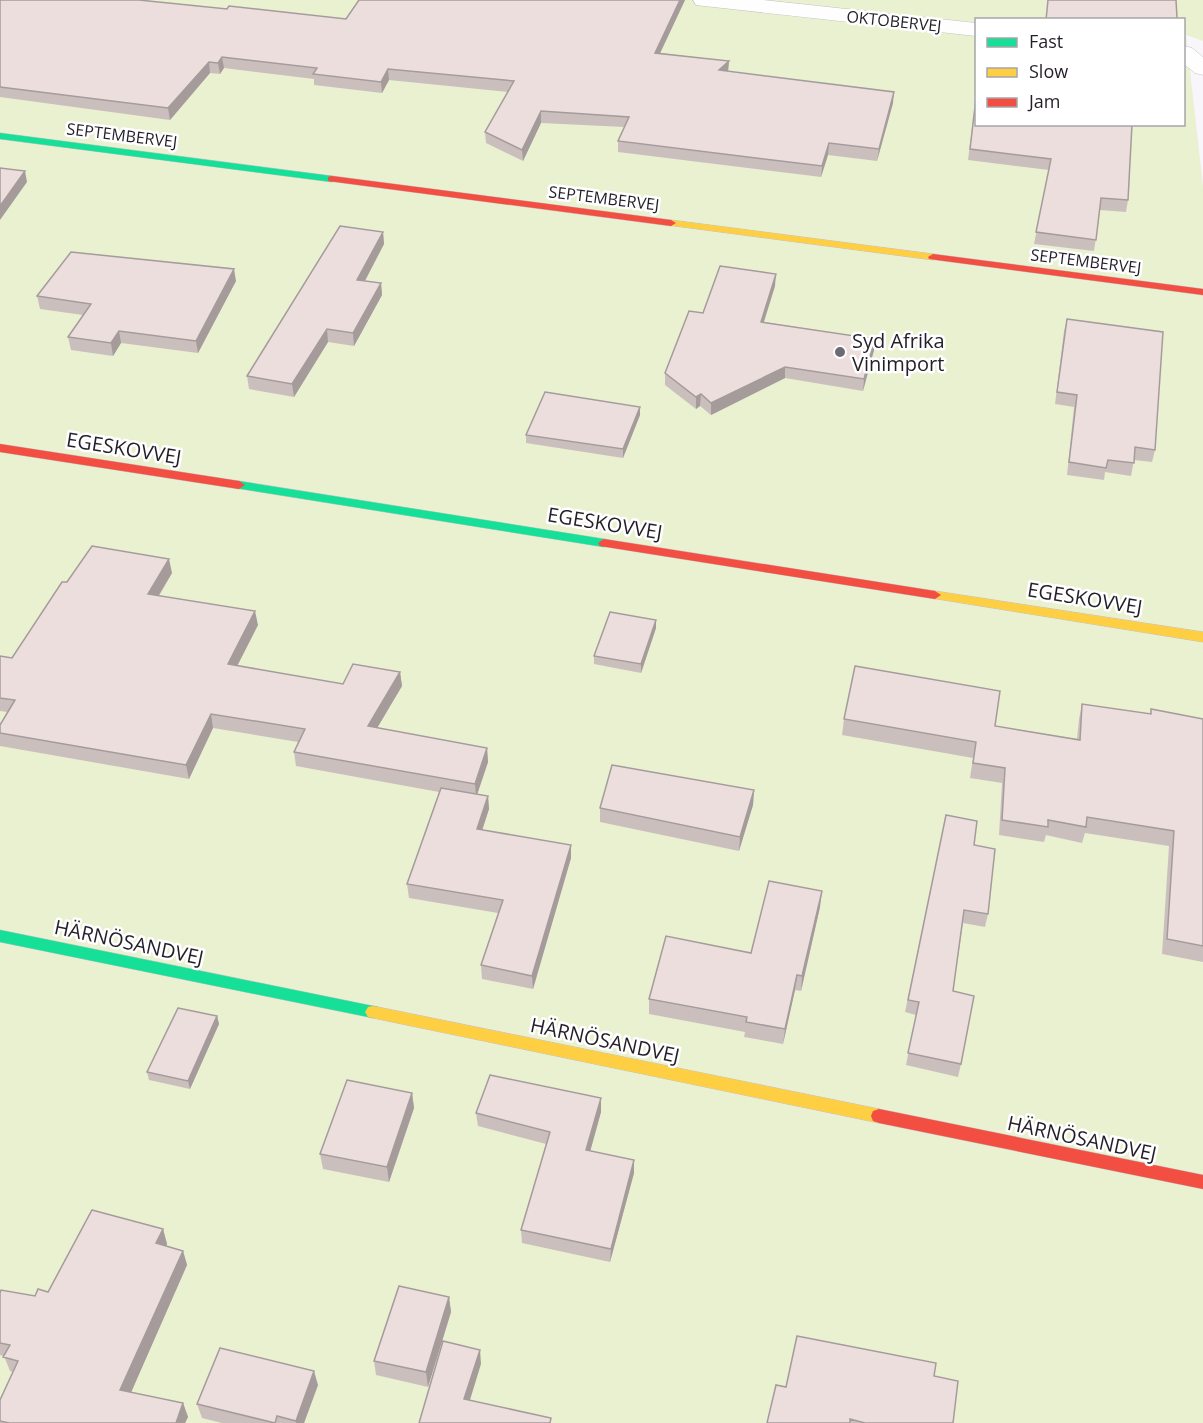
<svg xmlns="http://www.w3.org/2000/svg" width="1203" height="1423" font-family="'Open Sans',sans-serif">
	<rect width="100%" height="100%" fill="#f8f6fa"/>
	<path fill="#e9f1d1" fill-rule="evenodd" d="M0 0H1203V41L1186 35 1203 186V1423H0ZM976 20H1184V124H976Z"/>
	<g fill="none" stroke-linecap="round" stroke-linejoin="round">
		<defs>
			<path id="street" d="M693 0H763L976 23V36L704 6 696 5Z
				M1184 46 1192 48 1203 57V75L1195 73 1184 64Z"/>
			<path id="fast" d="M0 133 332 176 337 179 332 182 0 139Z
				M239 481 604 539 610 543 604 547 235 488 233 485 235 482Z
				M0 930 373 1006 378 1007 381 1012 378 1017 373 1018 0 942Z"/>
			<path id="slow" d="M671 220 933 254 938 257 933 260 667 225 666 223Z
				M935 591 1203 632V642L931 598 929 595 931 592Z
				M373 1006 879 1109 885 1111 887 1116 885 1121 879 1123 373 1018 368 1017 365 1012 368 1007Z"/>
			<path id="jam" d="M332 176 671 220 676 223 671 226 328 181V177Z
				M933 254 1203 289V295L929 259 928 257Z
				M0 444 239 481 245 485 239 489 0 452Z
				M604 539 935 591 941 595 935 599 600 546 598 543Z
				M879 1109 1203 1175V1189L879 1123 873 1121 871 1116 873 1111Z"/>
		</defs>
		<use href="#street" stroke="#c4c0c7" stroke-width="1"/>
		<use href="#fast" stroke="#c4c0c7" stroke-width="1"/>
		<use href="#slow" stroke="#c4c0c7" stroke-width="1"/>
		<use href="#jam" stroke="#c4c0c7" stroke-width="1"/>
		<use href="#street" fill="#fefefe" fill-rule="evenodd"/>
		<use href="#fast" fill="#16e098" fill-rule="evenodd"/>
		<use href="#slow" fill="#ffcf43" fill-rule="evenodd"/>
		<use href="#jam" fill="#f24e42" fill-rule="evenodd"/>
	</g>
	<path fill="#cbbfbe" d="M0 0 227 9 346 19 359 0H685L660 53 729 61 728 71 893 103 877 161 828 155 821 177 618 152V141L624 127 541 123 523 161 486 143 485 132 508 92 389 80 382 93 314 85V79L224 68 220 74 210 73 170 120 0 97Z
		M976 97 1132 124 1128 200 1126 212 1100 210 1094 251 1034 244 1049 170 968 160Z
		M383 232 384 244 365 281 381 283 382 295 354 346 328 342 294 397 249 389 247 376Z
		M236 281 198 353 121 343 113 356 71 350 68 337 83 315 40 309 37 296Z
		M775 286 764 322 875 339 874 350 863 391 785 378 711 415 700 406 696 409 665 385V373L703 313Z
		M1067 319 1155 450 1152 462 1134 460 1131 476 1105 472 1104 480 1067 475 1074 407 1055 404 1064 331Z
		M640 407V415L623 458 526 443V435Z
		M172 573 159 596 258 625 237 666 343 684 400 672 402 686 377 728 487 748 488 762 477 794 488 796 489 809 482 830 571 845V858L533 989 482 979 481 965 498 913 409 898 407 884 439 792 296 766 294 752 298 742 213 728 189 779 0 746V725L7 712 0 711V656L12 658 67 582Z
		M656 628 641 673 594 664V656Z
		M1082 704 1150 714 1151 709 1203 719V962L1162 954 1169 846 1085 833 1082 843 1046 835 1044 842 999 835 1002 783 970 778 973 758 842 735 844 719 995 726 1077 739 1079 719Z
		M754 790 753 805 739 851 600 822V808Z
		M946 815 974 845 988 914 985 927 963 923 953 991 961 1064 958 1077 906 1065 916 1015 905 1012Z
		M820 907 801 991 795 990 783 1044 744 1037 745 1032 649 1014V999L751 953Z
		M217 1016 219 1024 190 1089 149 1080 147 1072Z
		M412 1093 414 1108 389 1182 323 1169 320 1154Z
		M601 1112 590 1151 634 1160V1173L610 1262 522 1243 521 1230 546 1144 478 1126 476 1113Z
		M163 1229 167 1244 166 1246 183 1251 187 1265 131 1392 183 1403 188 1417 185 1423H0V1400L13 1372 10 1371 4 1356 0 1355V1293L35 1296 48 1292Z
		M449 1297 451 1312 428 1387 376 1375 374 1361Z
		M934 1376 953 1423H767L786 1387Z
		M318 1385 304 1423H222L202 1418 197 1404Z"/>
	<path fill="#a59b9b" d="M680 0H685L655 64V53Z
		M222 57 224 68 220 74 218 63Z
		M729 61 728 72 719 70Z
		M209 62 210 73 170 120 168 108Z
		M388 69 389 80 382 93 381 82Z
		M894 92 893 103 877 161 879 149Z
		M541 111V123L523 161 522 150Z
		M829 143 828 155 821 177 822 166Z
		M25 171 27 182 0 220V206Z
		M383 232 384 244 359 292 357 280Z
		M234 269 236 281 198 353 196 341Z
		M776 274 775 286 760 334 761 322Z
		M381 283 382 295 354 346 353 333Z
		M327 329 328 342 294 397 292 384Z
		M119 331 121 343 113 356 111 343Z
		M875 339 874 350 863 391 864 379Z
		M785 367V378L711 415V403Z
		M701 394 700 406 696 409V397Z
		M640 407V415L623 458V449Z
		M169 559 172 573 151 608 148 594Z
		M255 611 258 625 231 678 228 664Z
		M656 620V628L641 673V664Z
		M400 672 402 686 370 740 368 726Z
		M211 714 213 728 189 779 186 765Z
		M487 748 488 762 476 798 475 784Z
		M754 790 753 805 739 851 740 837Z
		M488 796 489 809 478 843 477 829Z
		M571 845V858L533 989 532 976Z
		M822 891 820 907 801 991 802 976Z
		M797 975 795 990 783 1044 785 1029Z
		M217 1016 219 1024 190 1089 188 1081Z
		M412 1093 414 1108 389 1182 387 1167Z
		M601 1098V1112L587 1163 586 1150Z
		M634 1160V1173L610 1262 611 1249Z
		M163 1229 167 1244 161 1258 156 1243Z
		M183 1251 187 1265 126 1404 120 1390Z
		M449 1297 451 1312 428 1387 426 1372Z
		M480 1350 481 1364 466 1413 464 1399Z
		M314 1371 318 1385 304 1423H296V1421Z
		M183 1403 188 1417 185 1423H176Z"/>
	<path fill="#ecdedd" stroke="#a59b9b" stroke-width="1.5" d="M0 0H139L227 9 229 6 346 19 359 0H680L655 53 729 61 719 70 894 92 879 149 829 143 822 166 618 141 629 117 541 111 522 150 485 132 514 81 388 69 381 82 313 74 317 68 222 57 218 63 209 62 168 108 0 87Z
		M1048 0H1176L1177 18 1170 20H1046Z
		M976 98V124H1132L1128 200 1101 198 1096 240 1036 232 1051 159 970 149Z
		M0 168 25 171 0 206Z
		M340 226 383 232 357 280 381 283 353 333 327 329 292 384 247 376Z
		M71 252 234 269 196 341 119 331 111 343 68 337 91 304 37 296Z
		M720 266 776 274 761 322 875 339 864 379 785 367 711 403 701 394 696 397 665 373 689 311 703 313Z
		M1067 319 1163 332 1155 450 1135 447 1134 463 1108 460 1106 468 1069 462 1077 395 1057 392Z
		M545 392 640 407 623 449 526 435Z
		M92 546 169 559 148 594 255 611 228 664 343 684 353 664 400 672 368 726 487 748 475 784 294 752 305 729 211 714 186 765 0 733V725L15 700 0 698V656L12 658 62 582H67Z
		M610 612 656 620 641 664 594 656Z
		M855 666 1000 691 995 726 1080 740 1082 704 1151 714V709L1203 719V946L1167 939 1174 831 1087 817 1086 827 1048 820V827L1002 820 1005 768 973 763 976 742 844 719Z
		M612 765 754 790 740 837 600 808Z
		M441 788 488 796 477 829 571 845 532 976 481 965 503 900 407 884Z
		M946 815 977 821 974 845 995 849 988 914 964 910 953 991 974 996 961 1064 908 1053 919 1002 908 1000Z
		M769 881 822 891 802 976 797 975 785 1029 746 1022 747 1017 649 999 666 936 751 953Z
		M178 1008 217 1016 188 1081 147 1072Z
		M490 1075 601 1098 586 1150 634 1160 611 1249 521 1230 550 1132 476 1113Z
		M347 1080 412 1093 387 1167 320 1154Z
		M92 1210 163 1229 156 1243 183 1251 120 1390 183 1403 176 1423H9L0 1421V1400L18 1361 3 1357 10 1345 0 1343V1293L1 1290 35 1296 38 1289 48 1292Z
		M399 1286 449 1297 426 1372 374 1361Z
		M797 1336 936 1363 934 1376 958 1381 953 1423H865L850 1419V1423H767L776 1385 786 1387Z
		M443 1341 480 1350 464 1399 551 1418 550 1423H419Z
		M220 1348 314 1371 296 1421 277 1416 275 1423 197 1404Z"/>
	<circle fill="#6e6a72" stroke="#fff" stroke-width="2" cx="840" cy="352" r="6"/>
	<g text-anchor="middle" dominant-baseline="central" stroke-width="5" stroke-linejoin="round" paint-order="stroke">
		<g font-size="16" fill="#241e29" stroke="#fff">
			<text transform="translate(894 21) rotate(6)">OKTOBERVEJ</text>
			<text transform="translate(122 135) rotate(7)">SEPTEMBERVEJ</text>
			<text transform="translate(604 198) rotate(7)">SEPTEMBERVEJ</text>
			<text transform="translate(1086 261) rotate(7)">SEPTEMBERVEJ</text>
		</g>
		<g font-size="20" fill="#241e29" stroke="#fff" text-anchor="start">
			<text x="852" y="340">Syd Afrika<tspan x="852" dy="23">Vinimport</tspan></text>
		</g>
		<g font-size="20" fill="#241e29" stroke="#fff">
			<text transform="translate(124 448) rotate(9)">EGESKOVVEJ</text>
			<text transform="translate(605 523) rotate(9)">EGESKOVVEJ</text>
			<text transform="translate(1085 598) rotate(9)">EGESKOVVEJ</text>
			<text transform="translate(129 942) rotate(12)">HÄRNÖSANDVEJ</text>
			<text transform="translate(605 1040) rotate(12)">HÄRNÖSANDVEJ</text>
			<text transform="translate(1082 1138) rotate(12)">HÄRNÖSANDVEJ</text>
		</g>
	</g>
	<rect x="975" y="18" width="210" height="108" fill="#ffffff" stroke="#a7a5a9" stroke-width="1.5"/>
	<rect x="987" y="38" width="30" height="9" fill="#16e098" stroke="#a7a5a9" stroke-width="1.5"/>
	<text x="1029" y="48" font-size="18" fill="#241e29">Fast</text>
	<rect x="987" y="68" width="30" height="9" fill="#ffcf43" stroke="#a7a5a9" stroke-width="1.5"/>
	<text x="1029" y="78" font-size="18" fill="#241e29">Slow</text>
	<rect x="987" y="98" width="30" height="9" fill="#f24e42" stroke="#a7a5a9" stroke-width="1.5"/>
	<text x="1029" y="108" font-size="18" fill="#241e29">Jam</text>
</svg>
